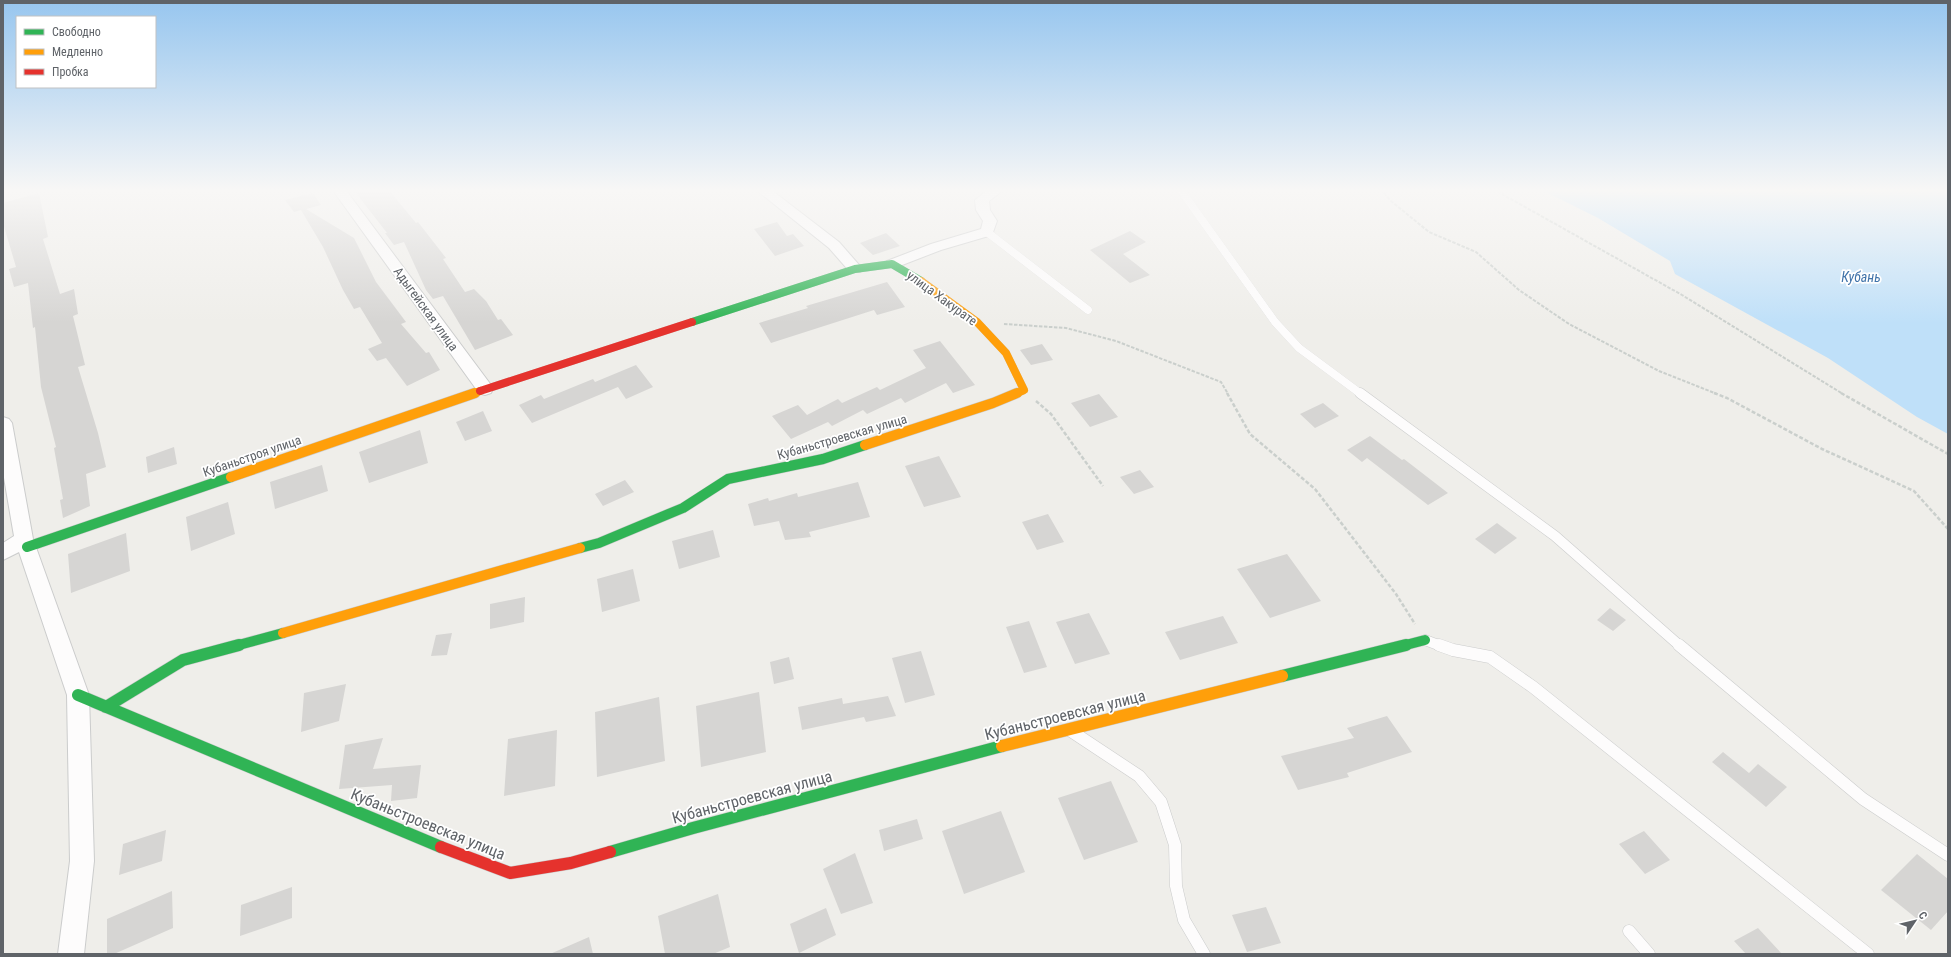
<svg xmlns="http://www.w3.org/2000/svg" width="1951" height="957" font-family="'Roboto Condensed',sans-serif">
	<rect width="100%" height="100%" fill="#efeeea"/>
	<path fill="#bfe0f9" d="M1540 189H1948V434L1917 417 1828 358 1675 274 1670 261 1598 218Z"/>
	<path fill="#d6d5d3" d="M353 189H388L416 223 418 222 446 258 443 259 465 292 474 289 486 301 498 320 501 319 513 335 475 350 443 296 433 299 426 290 404 242 394 245 385 233H387Z
		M39 193 48 237 43 239 60 294 74 289 78 314 73 316 85 365 78 367 98 433 106 467 86 474 90 506 63 518 60 500 63 499 54 448 56 447 41 387 35 327 33 328 28 283 14 287 9 269 16 267 3 223V203Z
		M313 193 321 205 306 209 354 238 376 282 406 322 401 324 426 353 429 352 440 370 407 386 386 358 377 361 368 349 382 343 360 307 354 309 343 290 323 247 301 210 294 212 285 200Z
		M777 222 787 236 793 234 804 246 775 256 754 229Z
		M1130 231 1146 242 1123 254 1150 275 1130 283 1090 250Z
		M886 233 900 246 873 255 860 243Z
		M887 282 905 307 877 315 874 310 771 343 759 323 808 308 806 306Z
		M940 341 975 385 953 393 946 383 905 403 901 398 867 414 863 410 832 426 828 422 791 439 772 416 798 405 807 415 838 399 842 403 877 387 880 390 926 368 913 350Z
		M1042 344 1053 360 1031 365 1020 350Z
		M636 365 653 387 626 399 618 387 532 423 519 405 541 395 544 399 593 379 595 382Z
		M1099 394 1118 417 1090 427 1071 403Z
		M1323 403 1339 416 1315 428 1300 414Z
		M483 411 492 431 465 441 456 422Z
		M420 430 428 463 369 483 359 452Z
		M1370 436 1402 460 1404 459 1448 493 1428 505 1367 458 1362 462 1347 450Z
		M174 447 177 464 148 473 146 457Z
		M939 456 961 497 924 507 905 466Z
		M322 465 328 491 275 509 270 482Z
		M1140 470 1154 487 1134 494 1120 477Z
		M625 480 634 492 603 506 595 494Z
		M858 482 870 517 809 532 811 537 785 540 779 521 754 526 748 504 768 498 769 501 797 493 798 497Z
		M228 502 235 534 191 551 186 517Z
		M1048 514 1064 542 1037 550 1022 522Z
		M1497 523 1517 538 1495 554 1475 539Z
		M713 530 720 557 679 569 672 541Z
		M126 533 130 571 71 593 68 554Z
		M1287 554 1321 601 1270 618 1237 569Z
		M633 569 640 601 602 612 597 579Z
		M525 597 524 622 490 629V604Z
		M1610 608 1626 620 1613 631 1597 620Z
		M1089 613 1110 654 1075 664 1056 622Z
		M1223 616 1238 643 1180 660 1165 632Z
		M1029 621 1047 667 1024 673 1006 627Z
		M452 633 447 655 431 656 436 635Z
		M921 651 935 695 905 703 892 658Z
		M789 657 794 679 774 684 770 662Z
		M346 684 339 721 301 732 304 693Z
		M759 692 766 752 701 767 696 706Z
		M888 696 896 716 866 722 864 717 802 730 798 707 842 698 843 704Z
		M659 697 665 761 597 777 595 712Z
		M1387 716 1412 752 1347 773 1349 777 1298 790 1281 756 1354 738 1347 728Z
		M557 730 555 786 504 796 508 739Z
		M383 738 373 769 421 765 417 798 391 801 392 785 339 789 345 745Z
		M1723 752 1749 773 1758 764 1787 787 1766 807 1712 762Z
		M1111 781 1138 842 1084 860 1058 798Z
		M1001 811 1025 872 964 894 942 831Z
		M917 819 923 839 884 851 879 830Z
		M166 830 162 861 119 875 123 844Z
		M1644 831 1670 860 1645 874 1619 844Z
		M855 853 873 903 841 914 823 869Z
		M1917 854 1948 879V911L1931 930 1881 890Z
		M292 887V918L240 936 241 905Z
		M172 891 173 928 114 954H107V919Z
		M718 894 730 947 713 954H665L658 916Z
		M1266 907 1281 943 1247 952 1232 915Z
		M826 908 836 935 799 953 790 924Z
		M1758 928 1782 954H1746L1734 941Z
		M589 937 593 954H550Z"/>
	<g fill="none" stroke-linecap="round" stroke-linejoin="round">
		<defs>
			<path id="lane-far2" d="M1180 189 1275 322 1299 348 1361 394
				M987 232 1088 310"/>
			<path id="lane-far1" d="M1360 393 1555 536 1680 646
				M1425 640 1441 646"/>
			<path id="lane" d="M1439 645 1453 650 1490 657 1533 687 1868 954
				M1679 645 1863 799 1948 855
				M1071 731 1139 776 1161 802 1175 845 1176 886 1184 920 1204 954
				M1629 931 1649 954"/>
			<path id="street" d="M332 189H345L491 385 493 389 491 393 485 395 479 393Z
				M755 189H770L839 242 860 266 862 269 860 272H850L829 248Z
				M989 189H1005L989 201 990 210 997 221 992 235 941 250 897 267H887L885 264 887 261 931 244 981 229 983 221 976 210 975 200Z
				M3 417 9 419 12 423 33 539 89 695 94 861 84 954H58L70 861 67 695 19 552 3 560V543L14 536 3 472Z"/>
			<path id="fast-far2" d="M692 322 855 269 892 264 921 281"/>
			<path id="fast-far1" d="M27 547 231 477
				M580 548 599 543 683 508 728 479 823 459 865 445
				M235 646 283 633
				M1402 646 1425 640"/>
			<path id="fast" d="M1282 676 1406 645
				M78 695 441 847
				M106 707 183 660 239 645
				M610 852 693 828 1002 746"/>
			<path id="slow-far2" d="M921 281 977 322 1006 353 1024 390 1015 394
				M472 394 480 391"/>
			<path id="slow-far1" d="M865 445 993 403 1017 393
				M231 477 475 393
				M283 633 580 548"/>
			<path id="slow" d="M1002 746 1282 676"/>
			<path id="jam-far1" d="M480 391 692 322"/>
			<path id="jam" d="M441 847 510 873 571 863 610 852"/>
		</defs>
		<use href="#lane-far2" stroke="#cbcccc" stroke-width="8"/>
		<use href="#lane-far1" stroke="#cbcccc" stroke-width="11"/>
		<use href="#lane" stroke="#cbcccc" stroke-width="13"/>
		<use href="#street" stroke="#cbcccc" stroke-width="2"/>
		<use href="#fast-far2" stroke="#cacacb" stroke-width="8"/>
		<use href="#fast-far1" stroke="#cacacb" stroke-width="11"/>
		<use href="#fast" stroke="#cacacb" stroke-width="13"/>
		<use href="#slow-far2" stroke="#cacacb" stroke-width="8"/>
		<use href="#slow-far1" stroke="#cacacb" stroke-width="11"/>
		<use href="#slow" stroke="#cacacb" stroke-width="13"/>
		<use href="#jam-far1" stroke="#cacacb" stroke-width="8"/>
		<use href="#jam" stroke="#cacacb" stroke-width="13"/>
		<path stroke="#cacfcc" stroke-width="2" stroke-dasharray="3.5 1.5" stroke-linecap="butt" d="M1381 189 1391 201 1429 232 1476 252 1519 290 1569 324 1659 371 1717 394
			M1493 189 1682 295 1843 394
			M1004 324 1066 328 1116 341 1221 382 1228 394"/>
		<path stroke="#cacfcc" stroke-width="2.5" stroke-dasharray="4 2" stroke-linecap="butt" d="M1227 393 1250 434 1315 489 1396 594 1415 624
			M1714 393 1727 398 1822 449 1914 491 1948 529
			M1841 393 1948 454
			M1036 401 1051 414 1103 486"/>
		<use href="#lane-far2" stroke="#fdfcfc" stroke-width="8"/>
		<use href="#lane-far1" stroke="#fdfcfc" stroke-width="10"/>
		<use href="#lane" stroke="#fdfcfc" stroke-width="12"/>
		<use href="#street" fill="#fdfcfc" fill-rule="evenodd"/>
		<use href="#fast-far2" stroke="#30b455" stroke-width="8"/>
		<use href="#fast-far1" stroke="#30b455" stroke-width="10"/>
		<use href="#fast" stroke="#30b455" stroke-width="12"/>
		<use href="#slow-far2" stroke="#ff9f0a" stroke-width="8"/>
		<use href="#slow-far1" stroke="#ff9f0a" stroke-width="10"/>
		<use href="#slow" stroke="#ff9f0a" stroke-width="12"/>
		<use href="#jam-far1" stroke="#e5322d" stroke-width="8"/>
		<use href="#jam" stroke="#e5322d" stroke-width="12"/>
	</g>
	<linearGradient id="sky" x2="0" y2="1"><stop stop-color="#97c6ef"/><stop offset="0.59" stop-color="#f8f7f6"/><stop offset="1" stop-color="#f8f7f6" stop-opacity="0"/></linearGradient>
	<rect width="1951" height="323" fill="url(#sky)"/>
	<g text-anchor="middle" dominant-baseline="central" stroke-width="3.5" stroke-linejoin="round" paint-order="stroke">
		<g font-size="13" fill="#5f6368" stroke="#fff">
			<text transform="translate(942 298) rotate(36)">улица Хакурате</text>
			<text transform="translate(426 309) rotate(54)">Адыгейская улица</text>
			<text transform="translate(842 437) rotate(-16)">Кубаньстроевская улица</text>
			<text transform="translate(252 456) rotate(-19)">Кубаньстроя улица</text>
		</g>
		<g font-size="14" font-style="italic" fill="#4174aa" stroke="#fff">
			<text x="1861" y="277">Кубань</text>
		</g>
		<g font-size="16" fill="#5f6368" stroke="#fff">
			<text transform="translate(1065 715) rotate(-14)">Кубаньстроевская улица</text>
			<text transform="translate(752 797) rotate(-15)">Кубаньстроевская улица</text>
			<text transform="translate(428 824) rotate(22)">Кубаньстроевская улица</text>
		</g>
	</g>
	<rect width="1951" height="957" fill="none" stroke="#5f6368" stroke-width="8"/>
	<rect x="16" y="16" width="140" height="72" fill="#ffffff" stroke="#bfc1c3"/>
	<rect x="24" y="29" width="20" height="6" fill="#30b455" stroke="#bfc1c3"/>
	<text x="52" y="36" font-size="12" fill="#5f6368">Свободно</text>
	<rect x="24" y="49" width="20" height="6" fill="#ff9f0a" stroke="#bfc1c3"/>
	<text x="52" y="56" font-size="12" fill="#5f6368">Медленно</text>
	<rect x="24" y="69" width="20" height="6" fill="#e5322d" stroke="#bfc1c3"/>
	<text x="52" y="76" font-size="12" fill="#5f6368">Пробка</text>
	<g transform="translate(1915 921) rotate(55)" stroke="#ffffff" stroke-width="3" paint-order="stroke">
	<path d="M0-3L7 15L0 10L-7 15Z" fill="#5f6368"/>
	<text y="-6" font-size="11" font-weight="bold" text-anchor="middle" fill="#5f6368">С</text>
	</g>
</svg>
